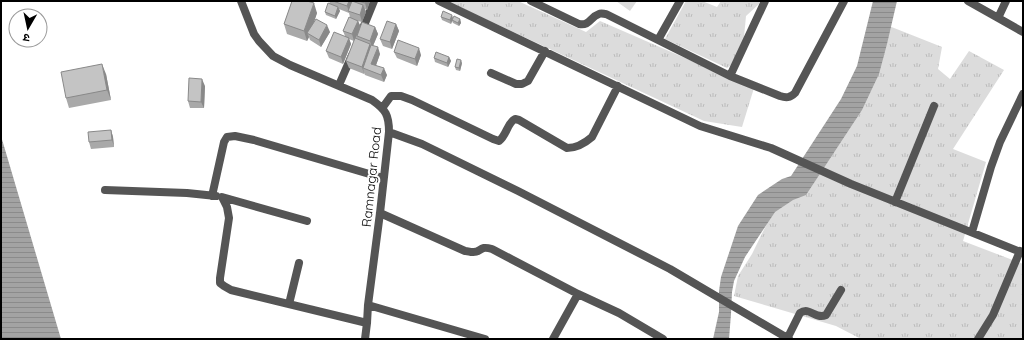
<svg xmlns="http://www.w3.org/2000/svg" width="1024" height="340" font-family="Quicksand,'Noto Sans Devanagari',sans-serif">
	<defs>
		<pattern id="grass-tufts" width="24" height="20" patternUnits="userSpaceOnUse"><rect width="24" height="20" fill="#dcdcdc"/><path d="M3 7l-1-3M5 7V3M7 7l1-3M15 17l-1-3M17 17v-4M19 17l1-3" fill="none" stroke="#bbb"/></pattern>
		<pattern id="water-rules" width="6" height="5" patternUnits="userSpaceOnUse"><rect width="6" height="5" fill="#a3a3a3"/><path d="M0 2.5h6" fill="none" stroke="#8b8b8b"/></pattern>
	</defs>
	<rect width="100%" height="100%" fill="#fff"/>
	<path fill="url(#grass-tufts)" d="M447 1H518L586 32 600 21 754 88 742 127 704 121Z
		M686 1H702L717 7 721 1H760L759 4 746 16 742 58 727 68 665 39Z
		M884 24 942 47 938 69 950 79 969 51 1004 70 953 149 986 162 963 241 1023 264V339H861L836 326 734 296 738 276 752 254 780 197 804 182Z"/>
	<path fill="#dcdcdc" d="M616 1H637L630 11Z"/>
	<path fill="url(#water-rules)" d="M873 1H897L887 44 879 74 862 110 806 195 793 200 775 212 745 257 734 281 732 292 731 314 729 339H713L719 312V291L721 277 738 226 758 195 782 179 791 176 841 99 857 66Z
		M1 136 61 339H1Z"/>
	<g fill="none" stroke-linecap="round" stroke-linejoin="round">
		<path stroke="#555" stroke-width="8" d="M241 1 254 34 259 41 273 56 290 65 372 100C386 110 389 115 389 132L380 213 368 305 367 323 365 339
			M439 1 700 126 771 148 851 184 1023 253
			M531 1 579 24C590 26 590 17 599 14 601 13 604 14 606 14L658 40 680 1
			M968 1 1023 32
			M998 18 1006 1
			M361 33 374 1
			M658 40 730 76 765 1
			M491 73 516 84H522L528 81 545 51
			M730 76 780 96C786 98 790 98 795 93L844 1
			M339 85 352 55
			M383 107 391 96H401L412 100 493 139 499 141C507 135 507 123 515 119L519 120 567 148C577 148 584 144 592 137L618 86
			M389 132 422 144 518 191 670 269 789 339
			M105 190 187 193 216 196
			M212 196 224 142 227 137 235 136 254 140 383 178
			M895 202 934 106
			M380 213 465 251C468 251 470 252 472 252 482 253 478 245 492 249L578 294 619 313 663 339
			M307 221 222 197 227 207 229 218 220 278V283L224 286 231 290 367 323
			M972 232 991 167 1000 142 1023 94
			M289 304 299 263
			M368 305 485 339
			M553 339 578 294
			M787 339 800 313C810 306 815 320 826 315L841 290
			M978 339 993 315 1020 251"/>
	</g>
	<path fill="#a9a9a9" d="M292 1H310L309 2 317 13 314 21 330 32 321 47 310 40 309 37 307 41 287 34 284 24Z
		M329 1H353L354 2 353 1H370L367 10 365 9 366 12 362 22 358 21 360 27H375L378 34 373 46 380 54 376 65 387 75 384 82 365 75 364 73V74L349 68 346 61 354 41 349 39 351 44 343 64 329 58 326 51 345 36 343 31 350 17 349 13 339 9 340 11 336 19 326 15 325 12 330 4Z
		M441 17 453 18 460 19 461 23 459 26 453 23 452 21 451 24 442 20Z
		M396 24 399 31 392 49 383 46 380 39Z
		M394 52 421 55 417 66 397 58Z
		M449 57 451 61 448 67 435 62 434 58Z
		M462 63 460 71 456 70 455 67Z
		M106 74 111 100 69 108 66 98Z
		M205 86 204 108H190L188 101Z
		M111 130 113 137 114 147 91 149 89 142Z"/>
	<path fill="#898989" d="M349 1H353V2L349 12 347 6Z
		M365 1H370L367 10 365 3Z
		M314 3 317 13 310 35 307 33 309 37 307 41 304 31Z
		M363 5 366 12 362 22 360 15Z
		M338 7 340 11 336 19 335 16Z
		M452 15 453 18 451 24 450 20Z
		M460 19 461 23 459 26 458 23Z
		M358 21 361 27 354 41 352 34Z
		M396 24 399 31 392 49 390 42Z
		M327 25 330 32 321 47 319 40Z
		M375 27 378 34 372 48 370 41Z
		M349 38 351 44 343 64 341 57Z
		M370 44 373 50 363 68 364 74 362 67Z
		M378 47 380 54 374 71 371 64Z
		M419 48 421 55 417 66 415 59Z
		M449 57 451 61 448 67 447 63Z
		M461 60 462 63 460 71 459 68Z
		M102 64 106 74 111 100 107 90Z
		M384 68 387 75 384 82 381 75Z
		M202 79 205 86 204 108 201 102Z
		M111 130 113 137 114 147 112 140Z"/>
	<path fill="#c4c4c4" stroke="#898989" d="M292 1H307L314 3 304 31 284 24Z
		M333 1H349L347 6Z
		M352 1 363 5 360 15 348 11Z
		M358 1H365V3Z
		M328 3 338 7 335 16 325 12Z
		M443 11 452 15 450 20 441 17Z
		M454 16 460 19 458 23 452 20Z
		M349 17 358 21 352 34 343 31Z
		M316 19 327 25 319 40 307 33Z
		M387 21 396 24 390 42 380 39Z
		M362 22 375 27 370 41 357 36Z
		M334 32 349 38 341 57 326 51Z
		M355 38 370 44 362 67 346 61Z
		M398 40 419 48 415 59 394 52Z
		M371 45 378 47 371 64 384 68 381 75 363 68Z
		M436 52 449 57 447 63 434 58Z
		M457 59 461 60 459 68 455 67Z
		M102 64 107 90 66 98 61 72Z
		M189 78 202 79 201 102 188 101Z
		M111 130 112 140 89 142 88 132Z"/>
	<g text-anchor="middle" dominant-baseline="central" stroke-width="4" stroke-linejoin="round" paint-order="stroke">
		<g font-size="13" fill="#000" stroke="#fff">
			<text transform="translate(371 177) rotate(-84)">Ramnagar Road</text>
		</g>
	</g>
	<rect width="1024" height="340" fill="none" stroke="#000000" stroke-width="4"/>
	<g transform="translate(28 28) rotate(189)"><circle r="19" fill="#ffffff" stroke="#999999"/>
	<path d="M0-3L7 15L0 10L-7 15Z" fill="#000000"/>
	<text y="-6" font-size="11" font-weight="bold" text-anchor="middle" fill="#000000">उ</text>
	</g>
</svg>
